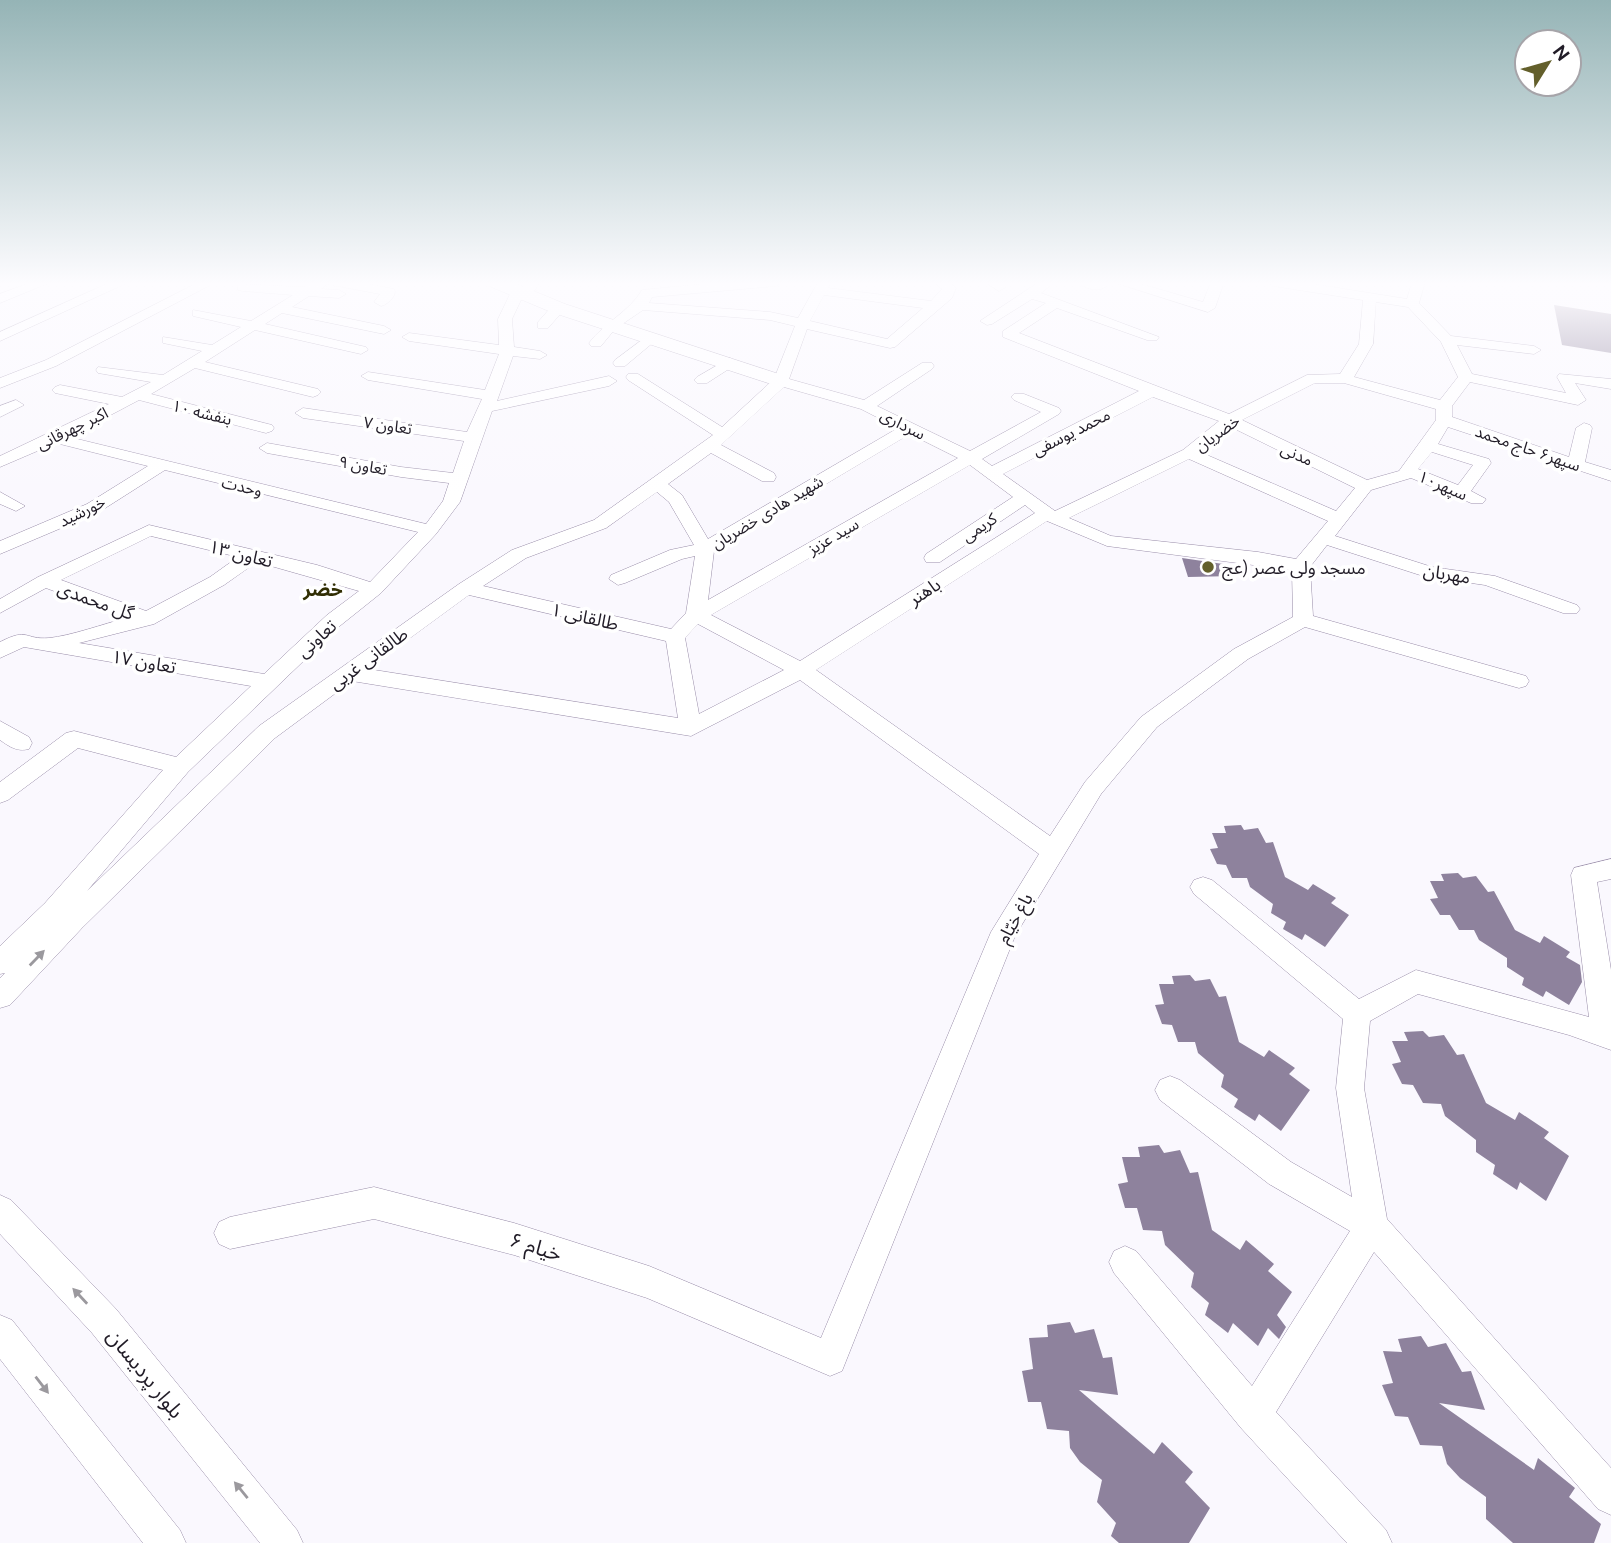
<svg xmlns="http://www.w3.org/2000/svg" width="1611" height="1543" font-family="Ubuntu,'Noto Sans Arabic',sans-serif">
	<rect width="100%" height="100%" fill="#faf8fe"/>
	<path fill="#8e829d" d="M1554 305 1611 314V353L1562 345Z
		M1182 558 1230 565 1235 576 1188 577Z
		M1241 825 1244 830 1258 828 1266 843 1273 842 1285 877 1308 890 1313 884 1336 898 1331 903 1349 915 1325 947 1305 934 1302 940 1283 929 1286 922 1271 913 1273 904 1250 887 1247 878H1232L1226 865 1217 864 1210 849 1218 848 1212 833H1226L1224 826Z
		M1458 873 1463 878 1476 876 1488 892 1494 891 1515 930 1540 943 1544 936 1570 952 1566 957 1580 965 1582 982 1569 1005 1546 991 1543 997 1522 985 1524 978 1507 967V958L1479 940 1474 930H1459L1450 915H1440L1430 899 1438 898 1430 881H1444L1441 874Z
		M1190 975 1195 981 1210 979 1219 997 1226 996 1239 1042 1264 1057 1269 1050 1295 1068 1289 1074 1310 1090 1281 1131 1259 1114 1255 1121 1234 1107 1238 1099 1221 1087 1224 1075 1198 1053 1195 1042H1178L1172 1025 1162 1024 1155 1005 1164 1004 1159 984H1174L1172 976Z
		M1423 1031 1429 1037 1444 1035 1457 1055 1464 1054 1486 1103 1515 1120 1519 1112 1549 1132 1544 1138 1569 1156 1546 1201 1520 1182 1517 1190 1493 1174 1495 1165 1476 1152V1140L1445 1116 1441 1104 1423 1103 1413 1085 1402 1084 1392 1064 1401 1062 1392 1041H1408L1404 1032Z
		M1159 1145 1164 1153 1180 1150 1190 1173 1198 1172 1212 1230 1240 1250 1246 1240 1274 1264 1268 1271 1292 1292 1277 1315 1286 1327 1279 1339 1268 1328 1258 1346 1233 1323 1228 1333 1205 1315 1209 1303 1191 1287 1194 1273 1165 1245 1162 1231 1143 1230 1137 1208H1125L1118 1184 1128 1182 1122 1157H1140L1138 1147Z
		M1070 1322 1075 1333 1094 1329 1103 1358 1112 1357 1118 1395 1079 1390 1154 1454 1162 1442 1193 1472 1185 1482 1210 1508 1189 1543H1119L1111 1536 1116 1523 1097 1502 1102 1480 1080 1462 1070 1448 1069 1431 1047 1429 1041 1402H1028L1022 1371 1033 1369 1029 1338 1048 1337 1047 1325Z
		M1421 1336 1428 1347 1446 1343 1462 1372 1471 1371 1485 1410 1439 1403 1534 1470 1538 1458 1575 1488 1569 1497 1601 1524 1594 1543H1513L1486 1519V1497L1460 1478 1447 1464 1442 1446 1420 1445 1408 1417 1395 1416 1382 1385 1393 1383 1383 1351 1402 1352 1398 1339Z"/>
	<g fill="none" stroke-linecap="round" stroke-linejoin="round">
		<defs>
			<path id="minor" d="M32 282H51L0 303V294Z
				M111 282H129L0 341V332Z
				M199 282H216L56 366 0 388V378L46 360Z
				M312 282H357L394 289C398 295 387 305 381 306L374 302 380 294 327 284 321 289 339 290 346 294 339 298 309 296 292 307 384 326 391 330 384 334 282 313 265 324 366 347 368 350 361 354 255 330 205 362 318 389 321 392 318 395 313 397 195 368 151 394 272 425 274 428 272 431 266 433 139 400 69 437 426 524 443 501 449 483 401 477 267 453 259 448 267 443 401 467 453 473 464 441 303 418 295 413 303 408 467 432 482 399 368 380 361 376 368 372 485 390 499 354 409 341 402 337 409 333 499 345 498 319 510 294 520 291 527 282H540L530 297 521 300 512 319 514 347 540 351 547 355 540 359 513 356 497 401 609 376 617 381 609 386 492 411 460 502 436 534 381 593 341 625 188 772 87 891 259 726 459 584 512 550 594 520 713 435 628 380 626 377 628 374H638L722 427 774 379 795 326 770 320 643 310 615 329 601 346H591L589 343C605 322 629 312 642 290L725 282H782L776 286 652 297 649 303 770 312 798 318 818 282H831L828 288 931 301 942 289 934 282H949L956 288 952 298 895 347 890 348 807 329 789 379 864 400 922 363H932L934 366 932 369 877 406 970 451 1041 412 1014 400 1011 397 1014 394H1024L1059 408 1061 411 1059 414 982 459 992 466 1139 391 1003 337V331L1046 303 1032 299 992 324 987 325 980 321 1039 282H1055L1041 293 1159 337 1157 340H1147L1057 308 1019 333 1229 414 1307 375 1340 374 1359 344 1363 300 1273 286 1267 282H1300L1407 299 1412 282H1425L1419 303 1451 336 1534 346 1541 350 1534 354 1457 345 1472 374 1566 393 1557 377 1559 374 1611 379V389L1575 383 1586 400 1578 405 1470 382 1452 406V417L1569 457 1576 428 1584 423 1590 425 1592 428 1585 462 1611 470V481L1448 427 1438 444 1489 459 1491 463 1471 491 1486 499 1483 503H1471L1411 478 1371 490 1335 536 1432 567 1495 576 1577 605 1580 609 1577 613H1563L1485 585 1423 576 1327 545 1310 567 1313 616 1526 676 1529 681 1526 686 1519 688 1305 627 1248 659 1157 727 1101 794 1015 936 842 1371 830 1376 647 1298 514 1255 374 1219 230 1249 219 1244 214 1233 219 1222 230 1217 374 1187 514 1223 649 1266 821 1338 991 932 1039 854 800 680 691 736 352 681 275 738 82 928 10 1005 0 1008V978L5 973 0 974V946L45 903 163 770 78 748 8 800 0 803V782L66 733 74 731 176 757 251 686 24 647 0 658V642C29 627 24 640 49 638 70 636 104 624 126 618L46 588 0 613V599L38 577 149 525 317 565 370 582 418 532 165 470 99 512 0 554V541L87 504 148 466 56 443 0 467V456L109 404 55 393 52 390 55 387 60 385 122 397 151 382 98 373 96 370 98 367 163 375 202 351 163 343V337L212 345 241 327 193 316V310L251 321 293 295 243 291 238 290V284L304 287ZM824 295 923 308 887 339 810 321ZM1376 302 1408 307 1441 342 1458 377 1440 400 1354 377 1373 344ZM1315 383H1344L1436 409V420L1399 471 1367 480 1242 420ZM784 387 861 409 898 428 708 539 682 495 668 484 711 453 762 481H774L776 477 774 473 721 445ZM1153 397 1219 421 1183 450 1055 511 1003 474ZM1231 427 1355 488 1336 511 1200 452ZM910 434 958 458 708 600 714 551ZM1432 452 1473 465 1458 485 1418 469ZM1189 459 1328 521 1296 559 1258 552 1111 536 1069 518ZM970 465 1013 497 926 554 924 558 926 562H940L1025 505 1035 513 800 661 711 615ZM657 492 669 502 694 545 670 550 611 575 609 579 618 585 625 583 682 559 695 556 686 613 671 629 483 586 526 558 606 528ZM1047 521 1107 546 1292 570 1293 617 1234 649 1141 717 1085 782 1050 836 816 670ZM151 536 238 557 210 577 146 611 61 580ZM257 562 359 591 327 615 264 674 79 643 154 624 224 585ZM469 595 666 641 678 718 368 669ZM698 624 784 670 699 714 685 638Z
				M985 282H1001L1006 287 999 291Z
				M1077 282H1110C1102 294 1087 290 1077 282Z
				M1113 282H1134L1203 302 1211 282H1224L1215 308 1208 312Z
				M558 304 563 305V311L548 328H538V322L553 305Z
				M650 334 657 338 655 341 625 366H615L613 363 615 360Z
				M730 358 737 362 735 365 707 383H697L694 380 697 377Z
				M16 400 24 405 0 417V406Z
				M0 492 25 506 16 511 0 504Z
				M0 721 29 737 32 743 29 749C17 752 10 747 0 740Z
				M1611 859V879L1597 882 1611 970V1050L1569 1035 1418 994 1370 1021 1364 1088 1387 1219 1611 1468V1515L1598 1509 1374 1252 1276 1412 1386 1530 1392 1543H1347L1241 1428 1114 1273 1109 1262 1114 1251 1125 1246 1136 1251 1252 1386 1350 1231 1269 1184 1160 1100 1155 1090 1160 1080 1170 1076 1180 1080 1291 1162 1352 1197 1336 1088 1343 1019 1194 894 1190 887 1194 880 1203 877 1212 880 1359 999 1416 970 1589 1017 1571 875 1574 868Z
				M0 1195 11 1200 116 1309 297 1530 303 1543H260L92 1333 0 1234Z
				M0 1315 12 1320 180 1530 186 1543H143L0 1359Z"/>
			<path id="secondary" d="M486 282H512L565 304 788 377 791 381 788 385H774L551 312 489 286Z"/>
		</defs>
		<use href="#minor" stroke="#998da9" stroke-width="1"/>
		<use href="#secondary" stroke="#998da9" stroke-width="1"/>
		<use href="#minor" fill="#fff" fill-rule="evenodd"/>
		<use href="#secondary" fill="#fff" fill-rule="evenodd"/>
	</g>
	<defs><path id="oneway-solid" d="M-6-.8H1V-3.2L6.5 0L1 3.2V.8H-6Z" transform="scale(1.75)"/></defs>
	<g fill="#9b999e">
		<use href="#oneway-solid" transform="translate(37 958) rotate(-46)"/>
		<use href="#oneway-solid" transform="translate(80 1296) rotate(-133)"/>
		<use href="#oneway-solid" transform="translate(42 1385) rotate(52)"/>
		<use href="#oneway-solid" transform="translate(241 1490) rotate(-129)"/>
	</g>
	<linearGradient id="sky" x2="0" y2="1"><stop stop-color="#95b4b6"/><stop offset="0.57" stop-color="#fdfcff"/><stop offset="1" stop-color="#fdfcff" stop-opacity="0"/></linearGradient>
	<rect width="1611" height="498" fill="url(#sky)"/>
	<circle fill="#635f2b" stroke="#fff" stroke-width="2.5" cx="1208" cy="567" r="7"/>
	<g text-anchor="middle" dominant-baseline="central" stroke-width="7" stroke-linejoin="round" paint-order="stroke">
		<g font-size="16" fill="#211c27" stroke="#fff">
			<text transform="translate(202 412) rotate(14)">بنفشه ۱۰</text>
			<text transform="translate(903 424) rotate(27)">سرداری</text>
			<text transform="translate(388 425) rotate(8)">تعاون ۷</text>
			<text transform="translate(72 428) rotate(-26)">اکبر چهرقانی</text>
			<text transform="translate(1071 432) rotate(-27)">محمد یوسفی</text>
			<text transform="translate(1217 433) rotate(-36)">خضریان</text>
			<text transform="translate(1528 448) rotate(19)">سپهر۶ حاج محمد</text>
			<text transform="translate(1297 454) rotate(24)">مدنی</text>
			<text transform="translate(363 465) rotate(10)">تعاون ۹</text>
			<text transform="translate(1443 485) rotate(23)">سپهر۱۰</text>
			<text transform="translate(242 486) rotate(13)">وحدت</text>
			<text transform="translate(82 511) rotate(-26)">خورشید</text>
			<text transform="translate(767 512) rotate(-31)">شهید هادی خضریان</text>
			<text transform="translate(979 527) rotate(-34)">کریمی</text>
			<text transform="translate(833 536) rotate(-30)">سید عزیز</text>
		</g>
		<g font-size="18" fill="#211c27" stroke="#fff">
			<text transform="translate(241 553) rotate(14)">تعاون ۱۳</text>
			<text transform="translate(1447 573) rotate(9)">مهربان</text>
			<text transform="translate(924 591) rotate(-33)">باهنر</text>
			<text transform="translate(96 600) rotate(20)">گل محمدی</text>
			<text transform="translate(585 616) rotate(13)">طالقانی ۱</text>
			<text transform="translate(316 638) rotate(-42)">تعاونی</text>
			<text transform="translate(368 658) rotate(-36)">طالقانی غربی</text>
			<text transform="translate(144 661) rotate(10)">تعاون ۱۷</text>
			<text transform="translate(1014 918) rotate(-61)">باغ خیّام</text>
		</g>
		<g font-size="18" fill="#211c27" stroke="#fff" text-anchor="start">
			<text x="1222" y="567">مسجد ولی عصر (عج</text>
		</g>
		<g font-size="19" font-weight="bold" fill="#312e03" stroke="#fff">
			<text x="323" y="589">خضر</text>
		</g>
		<g font-size="21" fill="#211c27" stroke="#fff">
			<text transform="translate(536 1246) rotate(17)">خیام ۶</text>
			<text transform="translate(146 1373) rotate(51)">بلوار پردیسان</text>
		</g>
	</g>
	<g transform="translate(1548 63) rotate(53)"><circle r="33" fill="#ffffff" stroke="#a6a4a9" stroke-width="2"/>
	<path d="M0-5L12 26L0 18L-12 26Z" fill="#635f2b"/>
	<text y="-10" font-size="19" font-weight="bold" text-anchor="middle" fill="#211c27">N</text>
	</g>
</svg>
